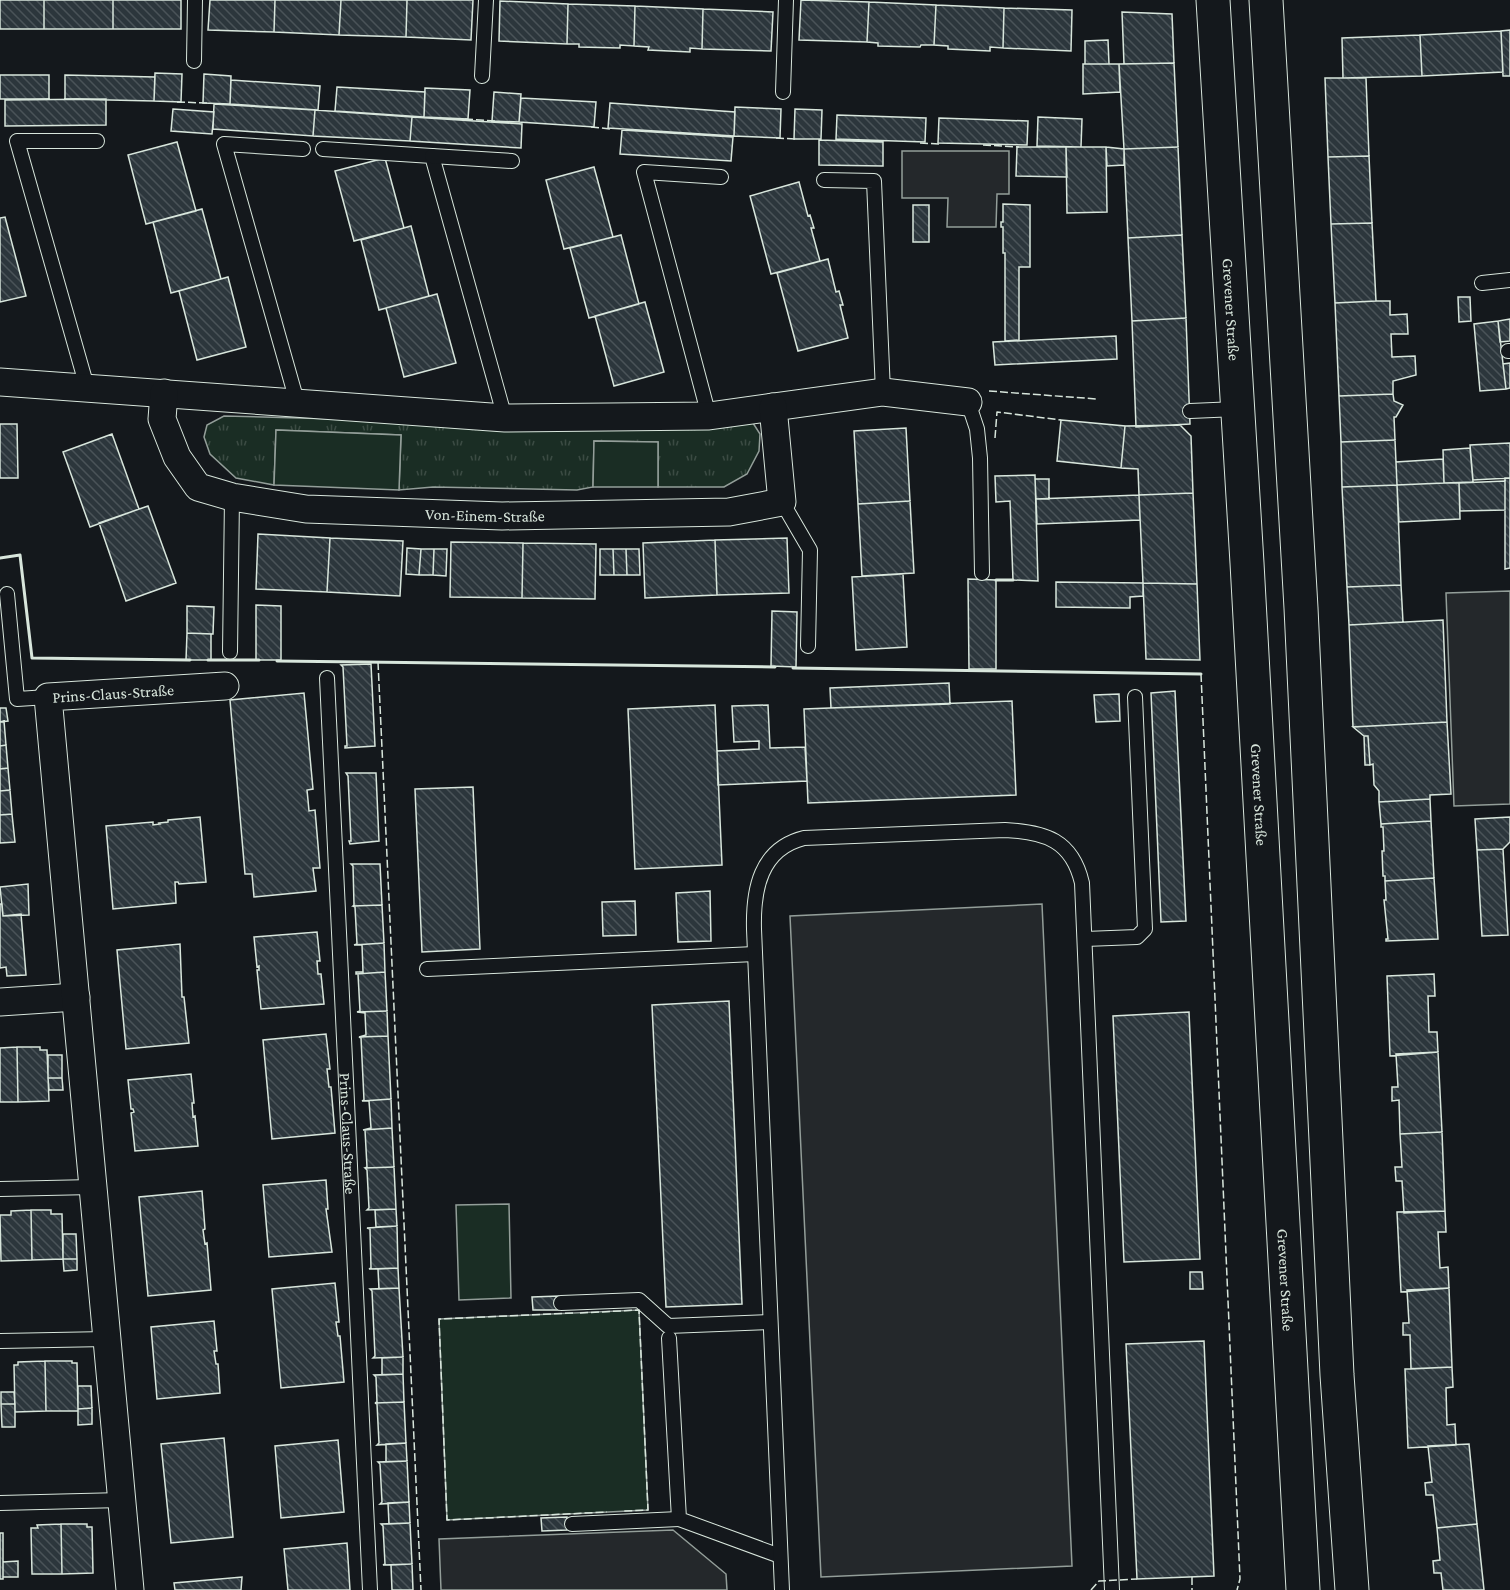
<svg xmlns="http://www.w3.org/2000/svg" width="1510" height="1590" font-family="'Crimson Pro',serif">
	<defs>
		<pattern id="grass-tufts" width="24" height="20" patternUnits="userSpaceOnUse" patternTransform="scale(1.5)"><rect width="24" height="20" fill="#1a2d24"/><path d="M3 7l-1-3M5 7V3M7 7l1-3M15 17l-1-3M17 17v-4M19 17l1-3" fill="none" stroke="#3b4b43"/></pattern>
		<pattern id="building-back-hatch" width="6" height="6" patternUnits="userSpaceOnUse" patternTransform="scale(1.5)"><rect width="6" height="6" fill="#2c363c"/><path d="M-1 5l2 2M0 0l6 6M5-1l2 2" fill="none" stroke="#4a5358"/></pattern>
	</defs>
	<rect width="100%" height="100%" fill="#14181c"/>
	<path fill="url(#grass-tufts)" stroke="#939e99" stroke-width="1.5" d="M224 416 407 421 753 423 760 434 759 451 747 474 724 487H658V442L594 441 593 487 577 490 433 487 399 490 401 435 276 430 274 485 236 478 210 454 204 437 207 425Z"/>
	<path fill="#1a2d24" stroke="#939e99" stroke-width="1.5" d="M276 430 401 435 399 490 274 485Z
		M594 441 658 442V487H593Z
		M509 1204 511 1298 459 1300 456 1205Z
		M639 1310 648 1510 447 1520 439 1319Z"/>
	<path fill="#24282b" stroke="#939e99" stroke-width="1.5" d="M902 151H1009V194H997L996 227H947L948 198H902Z
		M1510 591V804L1454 806 1446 593Z
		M1042 904 1072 1566 821 1577 790 916Z
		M673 1530 726 1574 727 1590H441L439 1539Z"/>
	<path fill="url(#building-back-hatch)" stroke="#d8e6dc" stroke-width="1.5" d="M0 0H44V29H0Z
		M44 0H113V29H44Z
		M113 0H181V29H113Z
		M210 0H275L274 32 208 30Z
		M275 0H341L339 35 274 32Z
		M341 0H407L406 37 339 35Z
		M407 0H473L471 40 406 37Z
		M801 0 869 2 867 42 799 40Z
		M500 1 568 4 567 44 499 41Z
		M869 2 936 5 934 45H921L920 47 878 46V43L867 42Z
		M568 4 635 6 634 46 620 45V48L579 47V44H567Z
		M936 5 1004 8 1003 48 990 47V51L948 49V46L934 45Z
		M635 6 703 9 702 49 690 48V52L648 50 649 47 634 46Z
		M1004 8 1072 10 1071 51 1003 48Z
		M703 9 773 12 771 51 702 49Z
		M1122 12 1172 14 1174 63 1124 64Z
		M1510 30V76H1503L1501 31Z
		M1501 31 1503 72 1422 76 1420 35Z
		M1420 35 1422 76 1343 78 1342 38Z
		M1108 40 1109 64H1085V41Z
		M1174 63 1178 147 1124 149 1119 64Z
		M1083 64H1119L1120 92 1083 94Z
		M155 73 182 74 181 102 154 101Z
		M204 74 231 76 230 104 203 103Z
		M0 75H49V99H0Z
		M65 75 155 77 154 101 65 99Z
		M1325 78H1366L1369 156 1328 157Z
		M231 80 320 86 318 110 230 104Z
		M337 87 425 92 424 117 335 111Z
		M425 88 470 90 468 119 424 117Z
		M494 92 521 94 519 122 492 121Z
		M521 98 596 102 594 127 519 122Z
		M106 99V125L5 126V100Z
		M610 103 735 112 734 136 608 128Z
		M214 104 315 110 313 136 213 129Z
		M735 107 781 109 780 138 734 136Z
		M173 109 214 112 212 134 171 131Z
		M795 109 822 110 821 139H794Z
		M315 110 412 117 410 141 313 136Z
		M837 115 926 118 925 142 836 139Z
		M412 117 522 124 521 148 410 141Z
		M1038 117 1082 119 1081 147 1037 146Z
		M939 118 1028 121 1027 145 938 143Z
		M622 130 733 137 731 161 620 154Z
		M819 140 883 142V166L819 165Z
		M177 142 196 211 146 224 128 155Z
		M1017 147H1066L1067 177 1016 176Z
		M1066 147H1106L1107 212 1067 213Z
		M1106 147 1124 149V165L1107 166Z
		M1178 147 1182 235 1128 238 1124 149Z
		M1369 156 1372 223 1331 224 1328 157Z
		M385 158 404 228 354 241 335 171Z
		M594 167 613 237 564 249 546 180Z
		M799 182 808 216 810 215 814 228H811L820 261 771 274 750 196Z
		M1003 204 1030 205V267H1019V340L1005 341V253H1003V227H1001V222H1003Z
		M913 205H929V242H913Z
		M202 209 221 279 171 293 153 222Z
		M5 217 26 296 0 302V218Z
		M1372 223 1376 301 1335 303 1331 224Z
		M411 226 429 296 379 310 361 240Z
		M621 235 639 304 589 318 570 248Z
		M1182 235 1186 318 1132 321 1128 238Z
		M828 259 836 292 839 291 843 305H840L848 338 798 351 777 273Z
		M228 277 246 347 197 360 179 291Z
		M437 294 456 363 404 377 386 308Z
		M1458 297H1470L1471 321 1459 322Z
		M1376 301H1390V315L1407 314 1408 334H1391L1392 357 1415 356 1416 375 1393 381V394L1339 396 1335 303Z
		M645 302 664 372 614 386 595 316Z
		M1186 318 1190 424 1136 427 1132 321Z
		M1510 319V341L1500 342 1498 321Z
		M1498 321 1506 389 1480 391 1474 324Z
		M1116 336 1117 359 995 365 993 342Z
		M1510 363V388L1506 389 1503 364Z
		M1393 394 1394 401 1403 405 1396 417H1394L1395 440 1341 442 1339 396Z
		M1061 420 1125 426 1121 468 1057 461Z
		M0 424H17L18 478H0Z
		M1180 425 1191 436 1193 493 1139 495 1138 469 1121 468 1125 426Z
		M906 428 910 501 858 504 854 431Z
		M112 434 139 509 90 527 63 452Z
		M1395 440 1397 485 1342 487 1341 442Z
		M1510 443V478L1473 480 1470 445Z
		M1470 448 1473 482 1444 483 1443 450Z
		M1443 459 1444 483 1397 485 1396 462Z
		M1035 475 1038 581 1013 580 1010 501 996 502 995 476Z
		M1505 478H1510V568L1505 569Z
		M1035 479H1049V499H1036Z
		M1505 481V510L1460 511 1459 483Z
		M1444 483H1459L1460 519 1399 522 1397 485Z
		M1397 485 1401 585 1347 587 1342 487Z
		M1193 493 1197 584 1143 583 1139 495Z
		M1139 495 1140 520 1037 524 1036 499Z
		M910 501 914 573 862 576 858 504Z
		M148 506 176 583 126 601 99 523Z
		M258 534 330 538 327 592 256 589Z
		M330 538 403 541 400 596 327 592Z
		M787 538 789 593 717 595 715 540Z
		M715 540 717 595 645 598 643 543Z
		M451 542 523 543 522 598 450 597Z
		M523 543 596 544 595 599 522 598Z
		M407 548 421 549 419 575 406 574Z
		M421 549H434L433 575H419Z
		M434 549H447L446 576 433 575Z
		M600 549H613L614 575H600Z
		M613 549H626L627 575H614Z
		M626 549H639L640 575H627Z
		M903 574 907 647 856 650 852 577Z
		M968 579 996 580V669H969Z
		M1056 582 1143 583V596L1130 597V608L1056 607Z
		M1143 583 1197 584 1200 660 1146 659Z
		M1401 585 1403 622 1349 625 1347 587Z
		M256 605 281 606V660H256Z
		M187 606 214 607 213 634 187 633Z
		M772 611 797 612 796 667 771 666Z
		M1443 620 1447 722 1353 727 1349 625Z
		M187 633 211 634V660H186Z
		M371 664 375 746 345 748V746H347L343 667 341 665Z
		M949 683 950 704 831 708 830 688Z
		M1175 691 1186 921 1161 922 1151 693Z
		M304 693 313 789 307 790 308 800 309 811 315 810 320 868H313L316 891 254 897 252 874H245L230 700Z
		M1119 694 1120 721 1096 722 1094 695Z
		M1012 701 1016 795 808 803 804 709Z
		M715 705 722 865 635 869 628 709Z
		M768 705 770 748 805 747 807 781 718 785 717 751 759 749V741L734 742 732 706Z
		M0 708H6L8 721 0 722Z
		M4 721 6 745 0 746V722Z
		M1447 722 1451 794 1430 795V799L1379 802V791L1374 785 1373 764 1370 765 1368 736H1364L1353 727Z
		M1364 736H1368L1370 765H1365Z
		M6 745 8 768 0 769V746Z
		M8 768 10 790 0 791V769Z
		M346 773H376L379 841 350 844 349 841H351L348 776Z
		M473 787 480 949 422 952 415 789Z
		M10 790 12 814 0 815V791Z
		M1430 799 1431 821 1381 824 1379 802Z
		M12 814 15 842 0 843V815Z
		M200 817 206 882 179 884 178 882H175L176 903 113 909 106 826 153 822V825L160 824 159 823 168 822V820Z
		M1510 817V842L1503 849 1477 850 1475 819Z
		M1431 821 1434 878 1385 881V876H1383L1382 851H1384L1383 827H1381V824Z
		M1503 849 1508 935 1482 936 1477 850Z
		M351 864H380L382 905 353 906 354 905 353 866Z
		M1434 878 1438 939 1386 941V939H1388L1384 900H1386L1385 881Z
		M28 884 29 915 3 916 0 887Z
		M710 891 711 941 678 942 676 893Z
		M635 901 636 935 603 936 602 902Z
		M0 904H2L3 916 21 914 26 975 7 976 6 967 0 968Z
		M382 905 384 943 354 945 357 944 355 907 353 906Z
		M317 932 320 961H317L318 974H321L324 1004 261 1009 257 970H259V966L257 967 254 937Z
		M384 943 385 972 356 974V972H363L362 945H354Z
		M180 944 182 997H184L189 1043 126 1049 117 950Z
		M385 972 387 1011 357 1012 360 1011 358 974H356Z
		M1434 974 1435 996H1428L1429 1032H1437L1438 1052 1390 1056 1387 976Z
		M729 1001 742 1304 666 1307 652 1005Z
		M387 1011 388 1036 359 1037 366 1035 365 1013 357 1012Z
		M1189 1012 1200 1259 1124 1262 1113 1016Z
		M326 1034 330 1069H327L329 1087H331L335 1133 272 1139 263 1040Z
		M388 1036 391 1099 362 1101 364 1100 361 1038 359 1037Z
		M17 1047 18 1102H0V1048Z
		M17 1047H40V1050H47L49 1101 18 1102Z
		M1438 1052 1442 1132 1400 1134 1399 1100 1392 1101V1087H1398L1396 1054Z
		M48 1055H62V1078H48Z
		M191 1074 194 1103H192L193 1117 195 1116 198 1146 135 1151 131 1113 134 1112 133 1109H131L128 1080Z
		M48 1078H62L63 1090H49Z
		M391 1099 392 1128 363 1130 371 1128 369 1101H362Z
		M392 1128 394 1167 365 1168 367 1167 365 1130H363Z
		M1442 1132 1445 1211 1404 1213 1402 1181H1396L1395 1167H1402L1400 1134Z
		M394 1167 396 1209 367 1210 369 1208 367 1170 365 1168Z
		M326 1180 328 1209H326L332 1252 269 1257 263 1185Z
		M202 1191 205 1229 203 1230 205 1244 207 1243 211 1290 148 1296 139 1197Z
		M396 1209 397 1226 376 1227 375 1210Z
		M31 1210 32 1260 1 1261 0 1215H11V1211Z
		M31 1210H51V1214H62L63 1259 32 1260Z
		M1445 1211 1446 1232H1438L1440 1268 1448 1267 1449 1288 1401 1292 1397 1212Z
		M397 1226 398 1268 369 1269 371 1268 370 1229 367 1228Z
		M63 1234H76L77 1259H63Z
		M63 1259H77V1270L64 1271Z
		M398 1268 399 1288 379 1289 378 1269Z
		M1190 1272H1202L1203 1289H1190Z
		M335 1283 339 1322H336L338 1336H340L344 1382 281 1388 272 1289Z
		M399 1288 403 1357 373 1358 375 1356 372 1291 370 1289Z
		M1449 1288 1452 1367 1411 1369 1410 1335H1403V1323H1409L1407 1290Z
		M559 1296V1310H533L532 1297Z
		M214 1321 217 1351H214L216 1364H218L220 1393 157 1399 151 1327Z
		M1204 1341 1214 1576 1137 1579 1126 1344Z
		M403 1357V1374L382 1375V1358Z
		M45 1361 46 1411 15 1412 14 1365H18V1362Z
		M45 1361H72V1363H77L78 1411H46Z
		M1452 1367 1453 1387 1446 1388 1447 1425 1455 1424 1456 1445 1408 1448 1405 1369Z
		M403 1374 404 1402 375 1403 377 1402 376 1377 374 1375Z
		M78 1386H91L92 1408 78 1409Z
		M1 1392H14L15 1404H1Z
		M404 1402 406 1443 377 1445 379 1443 377 1404 375 1403Z
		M1 1404H15V1427H2Z
		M92 1408V1424L78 1425V1409Z
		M224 1438 233 1537 171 1543 161 1444Z
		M338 1440 344 1512 281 1518 275 1446Z
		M406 1443 407 1461 386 1462V1444Z
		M1469 1444 1477 1524 1437 1528 1433 1495H1426L1425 1483 1432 1482 1428 1446Z
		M407 1461 409 1502 380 1504 382 1502 380 1464 378 1462Z
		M409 1502 410 1523 389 1524 388 1503Z
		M567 1517V1530L542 1531 541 1518Z
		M410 1523 412 1564 383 1565 385 1564 383 1526 381 1524Z
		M61 1524 62 1574H32L31 1528H38L37 1525Z
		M61 1524H87V1527H92L93 1573 62 1574Z
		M1477 1524 1484 1590H1443L1441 1573H1434L1433 1561 1440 1560 1437 1528Z
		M0 1533H3V1579H0Z
		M347 1543 350 1590H288L284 1549Z
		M18 1561V1577H3V1562Z
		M412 1564 413 1590H392L391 1565Z
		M242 1577 241 1590H175L174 1583Z"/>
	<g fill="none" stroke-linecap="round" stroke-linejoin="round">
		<defs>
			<g id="service">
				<path d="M194 61 195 0"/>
				<path d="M482 76 486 0"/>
				<path d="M783 92 786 0"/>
				<path d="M323 149 432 156 505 418"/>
				<path d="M432 156 512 161"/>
				<path d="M824 180 874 181 883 392"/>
				<path d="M1482 283 1510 280"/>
				<path d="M1508 351H1510"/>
				<path d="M87 387 17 141H97"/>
				<path d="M968 402 977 429 980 458 982 573"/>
				<path d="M298 405 224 144 303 149"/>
				<path d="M1190 411 1237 409"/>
				<path d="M709 416 644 172 721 177"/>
				<path d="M782 502 810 550 808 646"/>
				<path d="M7 594 17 699 48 697"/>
				<path d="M230 652 232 497"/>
				<path id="s1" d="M327 678 370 1590"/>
				<path d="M1085 939 1137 937 1145 929 1135 697"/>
				<path d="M427 969 755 954"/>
				<path d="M0 1189 93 1187"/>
				<path d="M561 1303 639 1300 668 1326 770 1322"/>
				<path d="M669 1338 679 1519 780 1556"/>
				<path d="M0 1341 107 1339"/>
				<path d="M0 1503 122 1500"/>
				<path d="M572 1524 679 1519"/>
				<path d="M782 1590 754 929C753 890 760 849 804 838L1005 830C1045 832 1072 840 1082 883L1112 1590"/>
			</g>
			<g id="minor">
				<path d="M0 382 505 418 709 416 883 392 968 402"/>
				<path id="s2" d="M164 393 162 419 177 457 198 487 232 497 306 509 502 516 729 512 782 502 773 407"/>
				<path d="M0 1002 76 997"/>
				<path id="s3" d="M130 1590 48 697 225 686"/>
			</g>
			<g id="secondary">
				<path id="s4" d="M1213 0 1247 563 1303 1590"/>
				<path d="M1266 0 1301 608 1337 1375 1352 1590"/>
			</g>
		</defs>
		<use href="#service" stroke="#d8e6dc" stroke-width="16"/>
		<use href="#minor" stroke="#d8e6dc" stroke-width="29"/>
		<use href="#secondary" stroke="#d8e6dc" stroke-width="35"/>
		<use href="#service" stroke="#14181c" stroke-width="14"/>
		<use href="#minor" stroke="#14181c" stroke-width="27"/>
		<use href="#secondary" stroke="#14181c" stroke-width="33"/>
		<path stroke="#d8e6dc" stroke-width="1.5" stroke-dasharray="8 3" stroke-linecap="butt" d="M177 102 207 103
			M465 119 495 121
			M591 127 611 129
			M776 138 797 139
			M920 143 941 144
			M983 145 1019 147
			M989 391 1097 399
			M995 438 997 412 1061 420
			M378 662 421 1590
			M1201 674 1240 1579 1237 1590
			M573 1313 439 1319 447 1520 607 1512
			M580 1313 639 1310 648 1510 623 1511
			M1192 1577V1590
			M1091 1590 1099 1581 1137 1579"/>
		<path stroke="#d8e6dc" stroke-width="3" d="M0 558 20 555 32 658 190 660
			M996 580H1013
			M208 660H259
			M277 661 775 667
			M793 668 1201 674"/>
	</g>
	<g text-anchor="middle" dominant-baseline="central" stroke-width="4.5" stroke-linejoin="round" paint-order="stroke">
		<g font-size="16" fill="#d8e6dc" stroke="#14181c">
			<text stroke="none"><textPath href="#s4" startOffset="310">Grevener Straße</textPath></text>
			<text stroke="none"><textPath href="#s2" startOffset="393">Von-Einem-Straße</textPath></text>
			<text stroke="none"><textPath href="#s3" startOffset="962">Prins-Claus-Straße</textPath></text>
			<text stroke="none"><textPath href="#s4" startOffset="796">Grevener Straße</textPath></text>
			<text stroke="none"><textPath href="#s1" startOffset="456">Prins-Claus-Straße</textPath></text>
			<text stroke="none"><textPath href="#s4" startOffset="1282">Grevener Straße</textPath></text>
		</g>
	</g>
</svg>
